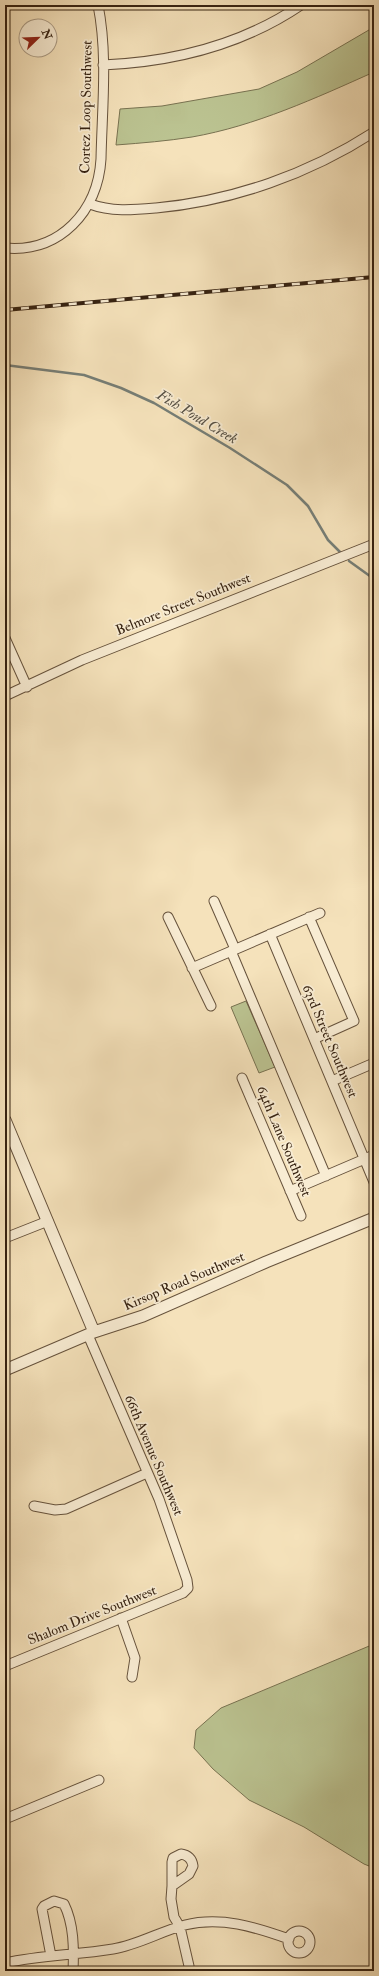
<svg xmlns="http://www.w3.org/2000/svg" width="379" height="1976" font-family="'IM FELL Double Pica',serif">
	<rect width="100%" height="100%" fill="#f5e2bb"/>
	<filter id="stains"><feTurbulence type="fractalNoise" baseFrequency=".005" numOctaves="4"/><feColorMatrix values="0 0 0 0 .2 0 0 0 0 .09 0 0 0 0 .02 0 0 0 .5 -.17"/></filter>
	<radialGradient id="worn" r=".72"><stop offset=".6" stop-color="#630" stop-opacity="0"/><stop offset="1" stop-color="#630" stop-opacity=".3"/></radialGradient>
	<path fill="#bbc391" stroke="#787251" d="M374 27V72C316 98 255 126 192 137 167 141 142 143 116 145L120 109 162 106 259 89 297 72Z
		M246 1001 275 1067 259 1073 231 1007Z
		M374 1644V1868L364 1864 304 1827 249 1800 213 1769 194 1748 196 1730 221 1708Z"/>
	<g fill="none" stroke-linecap="round" stroke-linejoin="round">
		<path stroke="#767e76" stroke-width="2.5" d="M5 365 84 375 121 388 154 403 230 448 287 485 308 506 328 540 341 553
			M349 561 374 579"/>
		<defs>
			<path id="minor" d="M103 65C173 62 242 45 301 5
				M90 204C111 212 133 210 156 208 233 201 309 174 374 132
				M5 248C60 253 98 211 101 159 102 109 108 55 98 5
				M5 638 27 687
				M5 696 82 660 374 544
				M214 901 235 949
				M168 917 211 1006
				M309 917 354 1021 314 1039
				M270 934 374 1182
				M231 951 326 1176
				M192 968 320 913
				M242 1078 301 1216
				M332 1081 374 1063
				M290 1191 374 1155
				M5 1238 48 1221
				M34 1506 55 1510 66 1509 147 1473
				M121 1618 135 1658 132 1677
				M5 1666 183 1593 188 1588 187 1580 159 1499 88 1335
				M5 1819 99 1780
				M181 1854C188 1855 192 1859 193 1866L189 1874 172 1886V1862L173 1858Z
				M172 1886 171 1899 174 1917 180 1927 189 1966
				M288 1942a11 11 0 1 1 22 0a11 11 0 1 1-22 0Z
				M51 1956 42 1909 44 1906 54 1901 64 1904C74 1924 74 1949 73 1971
				M5 1963C41 1955 77 1955 113 1949 138 1945 161 1931 185 1925 221 1916 255 1927 289 1939"/>
			<path id="tertiary" d="M5 1120 94 1332
				M5 1370 94 1332 143 1316 266 1262 374 1218"/>
		</defs>
		<use href="#minor" stroke="#66523c" stroke-width="11"/>
		<use href="#tertiary" stroke="#66523c" stroke-width="13"/>
		<use href="#minor" stroke="#f8ecd3" stroke-width="9"/>
		<use href="#tertiary" stroke="#f8ecd3" stroke-width="11"/>
		<defs>
			<path id="rail" d="M5 310 374 277"/>
		</defs>
		<use href="#rail" stroke="#362211" stroke-width="4"/>
		<use href="#rail" stroke="#f8ecd3" stroke-width="2.5" stroke-dasharray="8" stroke-linecap="butt"/>
	</g>
	<g text-anchor="middle" dominant-baseline="central" stroke-width="3.5" stroke-linejoin="round" paint-order="stroke">
		<g font-size="14" fill="#362211" stroke="#f8ecd3">
			<text transform="translate(86 107) rotate(-89)">Cortez Loop Southwest</text>
			<text transform="translate(183 604) rotate(-22)">Belmore Street Southwest</text>
			<text transform="translate(330 1041) rotate(67)">63rd Street Southwest</text>
			<text transform="translate(284 1141) rotate(67)">64th Lane Southwest</text>
			<text transform="translate(184 1281) rotate(-23)">Kirsop Road Southwest</text>
			<text transform="translate(154 1455) rotate(67)">66th Avenue Southwest</text>
			<text transform="translate(92 1615) rotate(-22)">Shalom Drive Southwest</text>
		</g>
		<g font-size="15" font-style="italic" fill="#565044" stroke="#f8ecd3">
			<text transform="translate(197 417) rotate(31)">Fish Pond Creek</text>
		</g>
	</g>
	<rect width="379" height="1976" fill="none" stroke="#f5e2bb" stroke-width="20"/>
	<rect x="6" y="6" width="367" height="1964" fill="none" stroke="#362211" stroke-width="2"/>
	<rect x="10" y="10" width="359" height="1956" fill="none" stroke="#362211"/>
	<g transform="translate(38 38) rotate(67)"><circle r="19" fill="#f8ecd3" stroke="#aa9b85"/>
	<path d="M0-3L7 15L0 10L-7 15Z" fill="#8f2418"/>
	<text y="-6" font-size="11" font-weight="bold" text-anchor="middle" fill="#362211">N</text>
	</g>
	<rect width="100%" height="100%" filter="url(#stains)"/>
	<rect width="100%" height="100%" fill="url(#worn)"/>
</svg>
